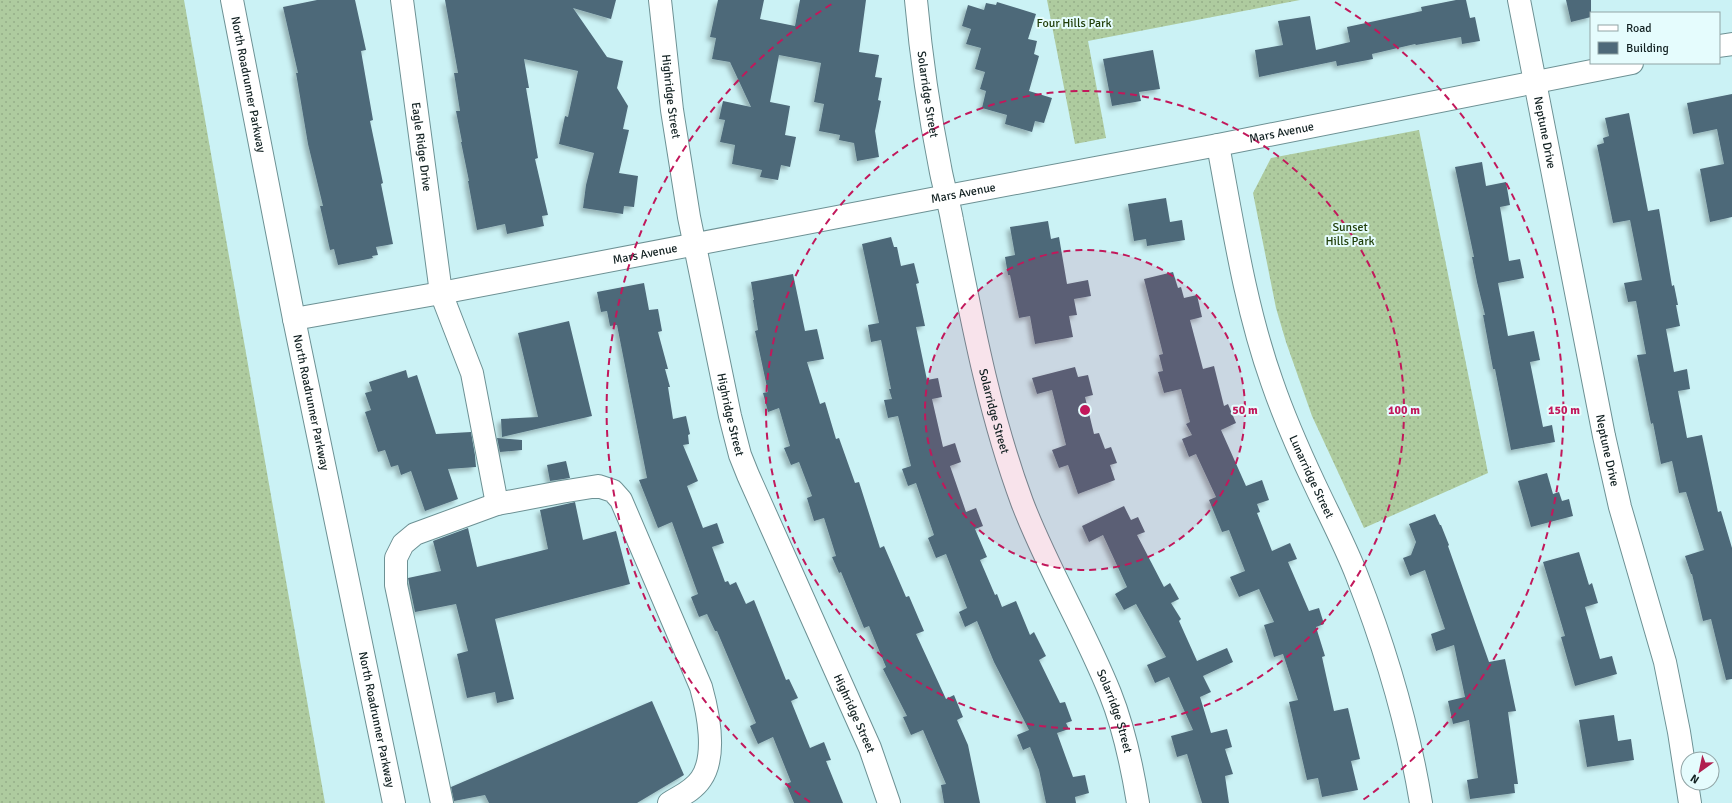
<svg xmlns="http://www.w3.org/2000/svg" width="1732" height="803" font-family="Signika,sans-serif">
	<defs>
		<pattern id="grass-dots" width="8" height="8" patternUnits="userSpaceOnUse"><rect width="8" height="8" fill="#aecb9f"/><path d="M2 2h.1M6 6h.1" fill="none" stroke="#95ae89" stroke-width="1.8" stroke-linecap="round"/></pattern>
		<filter id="shadow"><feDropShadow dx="-3.5" dy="3.5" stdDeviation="2" flood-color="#0004"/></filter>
	</defs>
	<rect width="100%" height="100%" fill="#cbf2f5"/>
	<path fill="url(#grass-dots)" d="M0 0H184L325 803H0Z
		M1047 0H1300L1088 41 1106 138 1075 144Z
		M1419 130 1488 473 1364 528 1312 416 1286 342 1276 308 1253 193 1271 158Z"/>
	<path fill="#4e6979" filter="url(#shadow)" d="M317 0H355L366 50 361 51 373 120 370 121 383 183 381 184 393 244 376 247 378 255 372 256 373 258 338 265 334 249 330 250 320 206H323L308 144 296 73H298L283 7Z
		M445 0H616L611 19 573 8 607 57 623 61 617 88 628 106 623 129 629 130 619 173 638 176 634 207 624 206 623 214 583 208 586 185 594 153 559 144 565 116 568 117 578 71 524 59 529 88H526L538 158 535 159 548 215 542 216 544 226 507 234 505 224 477 230 468 181H469L461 142H462L456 111H460L454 73H458Z
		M718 0H764L760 19 795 26 800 0H866L859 52 879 55 875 77 882 78 878 100 881 101 875 131 879 157 857 161 854 143 839 140 840 135 819 131 824 104 814 102 821 63 779 55 770 102 790 106 785 135 796 137 790 167 781 165 778 180 760 177 762 170 732 164 735 145 720 142 725 120 719 119 723 101 751 107 730 62 712 59 716 38 710 37Z
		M1456 0H1466L1470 18 1475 17 1480 41 1462 44 1461 37 1416 45 1415 44 1372 54 1373 59 1337 66 1336 61 1259 77 1255 50 1283 45 1278 21 1310 16 1316 50 1350 42 1347 27 1422 11 1421 7Z
		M1566 0H1591V17L1571 22Z
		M997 2 1036 14 1028 39 1037 41 1034 54 1039 56 1029 91 1052 98 1044 123 1035 121 1032 132 1005 124 1007 115 982 108 986 91 980 89 985 72 975 69 981 48 966 44 971 29 962 26 968 5 984 10 986 3 996 5Z
		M1153 50 1160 89 1139 92 1141 101 1112 106 1103 59Z
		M1732 94V217L1710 222 1700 169 1724 164 1717 129 1693 134 1687 103Z
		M1629 113 1648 211 1659 209 1672 286 1674 285 1678 305H1676L1680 326 1666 329 1674 372 1687 369 1690 389 1678 391 1687 438 1702 435 1718 512 1721 511 1732 548V679L1726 680 1711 619 1703 621 1692 574H1691L1685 556 1704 550 1686 492 1679 493 1672 461 1661 464 1653 423 1651 424 1637 355 1646 354 1636 301 1628 302 1624 283 1642 280 1630 220 1613 223 1597 145 1604 143 1603 138 1609 136 1605 118Z
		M1482 162 1486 186 1506 182 1510 205 1500 207 1509 261 1520 259 1524 278 1498 283 1508 336 1534 331 1540 360 1530 362 1543 427 1552 425 1555 442 1511 450 1495 369H1493L1483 315H1485L1477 282 1472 257H1474L1455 167Z
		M1166 198 1170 222 1182 220 1185 240 1147 246 1146 239 1134 241 1128 204Z
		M1048 221 1051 239 1059 237 1067 284 1088 280 1091 296 1074 299 1077 315 1069 316 1073 337 1035 344 1030 316 1019 318 1010 275H1008L1005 257 1015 255 1010 227Z
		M891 237 894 247H897L901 266 914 263 919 283 916 284 925 326 916 327 927 380 938 378 942 397 932 399 943 447 955 443 961 462 950 466 966 512 976 508 983 526 975 529 987 557 980 560 995 595 997 594 1002 607 1016 601 1030 635 1034 632 1046 656 1039 660 1060 703 1065 702 1072 721 1066 723 1069 729 1057 733 1073 777 1085 775 1089 793 1075 797 1076 803H1046L1039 770 1030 747 1023 750 1017 735 1029 730 994 662 977 621 965 627 959 612 967 608 946 554 936 558 928 538 934 535 916 483 908 486 902 469 911 466 898 416 888 418 884 400 892 399 889 389H891L881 340 871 342 868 325 879 323 862 244Z
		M1173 272 1178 288 1181 287 1184 298 1197 295 1202 317 1190 320 1203 369 1214 366 1224 406 1228 404 1236 423 1221 430 1246 486 1262 480 1269 500 1257 504 1260 512 1257 513 1272 551 1290 543 1297 559 1288 562 1309 611 1319 608 1324 624 1316 627 1325 656 1322 657 1334 711 1348 708 1360 759 1351 761 1358 790 1322 797 1318 778 1307 780 1289 702 1298 700 1283 654 1274 657 1264 625 1274 622 1259 589 1239 597 1230 577 1245 571 1229 530 1222 532 1209 500 1216 497 1196 454 1189 457 1182 439 1192 435 1186 424 1190 422 1181 389 1164 393 1158 372 1163 371 1159 355 1163 354 1144 279Z
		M793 274 805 331 817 329 824 359 807 362 820 404 825 402 836 439 839 438 855 483 859 482 880 548 884 546 906 597 909 596 924 631 916 634 946 699 954 695 963 717 957 720 968 745 980 803H944L941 785 946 784 923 730 911 735 903 717 907 716 883 669 886 667 869 626 864 628 841 572 839 573 832 557 836 556 824 518 814 521 807 498 812 496 799 462 791 465 784 448 790 446 779 408 768 412 763 393 768 392 755 331 758 330 753 300H754L751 282Z
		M644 283 649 310 658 309 662 331 658 332 668 369H665L670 387H668L673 419 686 416 690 434 688 435 689 444 683 445 698 481 687 486 703 528 717 523 724 543 712 547 725 582 728 581 730 585 736 582 746 604 754 600 786 680 789 679 798 698 791 701 810 748 824 742 831 760 826 761 843 803H794L786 784 791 782 773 737 758 744 750 726 756 723 717 631H715L707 614 699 617 691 597 698 594 672 522 658 528 639 480 647 478 617 325 610 326 607 311 601 312 597 292Z
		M569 321 592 416 502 437 501 419 538 417 518 333Z
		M1075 367 1078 377 1088 375 1093 395 1085 397 1094 434 1099 433 1105 449 1111 447 1117 463 1110 465 1115 480 1078 494 1068 465 1059 468 1052 450 1066 445 1052 390 1037 394 1032 378Z
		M406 370 408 378 417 375 436 434 471 432 475 455 476 467 448 469 458 499 425 511 411 471 401 475 398 465 391 467 385 450 378 452 365 412 371 410 365 393 372 391 369 382Z
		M497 438 522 440V450L500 452Z
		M566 461 570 478 550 481 547 465Z
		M1547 473 1553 494 1559 492 1562 501 1569 499 1573 516 1531 527 1518 481Z
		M575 502 583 540 616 531 630 584 495 619 514 699 497 703 495 692 467 698 457 654 468 651 456 604 415 612 408 578 441 571 433 541 468 528 477 567 548 549 540 510Z
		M1124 506 1131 520 1138 517 1145 532 1137 535 1164 587 1170 583 1179 599 1171 603 1181 619 1179 621 1197 661 1227 648 1233 662 1203 676 1211 692 1200 697 1211 733 1227 729 1232 747 1225 749 1233 774 1225 776 1229 803H1202L1187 754 1177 757 1171 736 1193 730 1169 677 1155 683 1147 665 1166 657 1136 604 1124 610 1115 594 1127 587 1103 535 1089 542 1082 526Z
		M1435 514 1440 525H1441L1449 545 1448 546 1489 662 1505 659 1516 711 1508 712 1518 784H1514L1515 793 1470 799 1467 780 1478 778 1469 720 1453 724 1448 701 1465 697 1454 645 1436 651 1431 634 1445 629 1425 570 1410 576 1403 558 1411 555 1416 542 1409 524Z
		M1579 552 1589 585 1592 583 1598 603 1585 607 1600 659 1612 656 1617 674 1575 686 1561 637 1565 636 1543 562Z
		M652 701 684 775 637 803H489L485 795 454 801 451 787Z
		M1614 715 1618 741 1631 739 1634 760 1587 767 1579 720Z"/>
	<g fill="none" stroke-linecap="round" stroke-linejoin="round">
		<defs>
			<g id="minor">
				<path id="s1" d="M232 0 294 319 394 803"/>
				<path id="s2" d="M402 0 441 293 472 373 497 504"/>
				<path id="s3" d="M660 0 672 110 689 217 730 416 740 455 748 475 870 748 889 803"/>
				<path id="s4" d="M916 0C921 56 929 112 940 167 943 185 949 202 952 220 971 315 988 410 1022 502 1047 568 1084 628 1110 693 1124 728 1132 766 1138 803"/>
				<path id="s5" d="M1519 0 1604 436 1620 507 1665 662 1679 732 1690 803"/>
				<path d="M1719 46 1732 44"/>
				<path id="s6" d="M1218 145C1233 225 1245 306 1272 382 1284 417 1299 451 1315 485 1329 515 1345 545 1357 576 1386 650 1408 725 1421 803"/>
				<path id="s7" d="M294 319 441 293 947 196 1218 145 1632 63"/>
				<path d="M442 803 396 585V558L403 544 415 534 497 504 561 492 598 486 613 491 621 500 701 687C708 712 717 756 701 779 693 791 680 796 669 803"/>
			</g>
		</defs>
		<use href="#minor" stroke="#6d9194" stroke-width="24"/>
		<use href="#minor" stroke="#fff" stroke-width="22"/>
	</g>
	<circle cx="1085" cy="410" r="160" fill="#c2185b" fill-opacity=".12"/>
	<g fill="none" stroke="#c2185b" stroke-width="2" stroke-dasharray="7 5">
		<circle cx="1085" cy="410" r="160"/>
		<circle cx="1085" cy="410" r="319"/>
		<path d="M810 802A479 479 0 0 1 835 2M1335 2A479 479 0 0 1 1360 802"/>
	</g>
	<g text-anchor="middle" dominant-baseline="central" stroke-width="4" stroke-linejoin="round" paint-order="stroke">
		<g font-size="12" fill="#203e09" stroke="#e5fcfd">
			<text x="1074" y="23">Four Hills Park</text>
			<text x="1350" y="227">Sunset<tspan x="1350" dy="14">Hills Park</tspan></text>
		</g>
		<g font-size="12" fill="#122122" stroke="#e5fcfd">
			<text stroke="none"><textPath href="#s1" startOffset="86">North Roadrunner Parkway</textPath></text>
			<text stroke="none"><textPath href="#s4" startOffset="95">Solarridge Street</textPath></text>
			<text stroke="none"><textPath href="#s3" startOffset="97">Highridge Street</textPath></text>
			<text stroke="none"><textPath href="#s7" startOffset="1005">Mars Avenue</textPath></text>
			<text stroke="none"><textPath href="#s5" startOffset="135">Neptune Drive</textPath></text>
			<text stroke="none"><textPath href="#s2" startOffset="148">Eagle Ridge Drive</textPath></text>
			<text stroke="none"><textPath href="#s7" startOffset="681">Mars Avenue</textPath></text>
			<text stroke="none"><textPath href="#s7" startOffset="357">Mars Avenue</textPath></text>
			<text stroke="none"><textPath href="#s1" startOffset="410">North Roadrunner Parkway</textPath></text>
			<text stroke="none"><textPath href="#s4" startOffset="419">Solarridge Street</textPath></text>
			<text stroke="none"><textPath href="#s3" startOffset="421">Highridge Street</textPath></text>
			<text stroke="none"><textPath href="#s5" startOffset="459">Neptune Drive</textPath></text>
			<text stroke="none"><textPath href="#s6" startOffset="346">Lunarridge Street</textPath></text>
			<text stroke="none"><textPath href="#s4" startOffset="743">Solarridge Street</textPath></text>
			<text stroke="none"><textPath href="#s3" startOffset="745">Highridge Street</textPath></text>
			<text stroke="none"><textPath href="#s1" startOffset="734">North Roadrunner Parkway</textPath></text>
		</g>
	</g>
	<circle cx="1085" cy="410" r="6" fill="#c2185b" stroke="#e5fcfd" stroke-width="2"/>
	<g font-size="12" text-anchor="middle" font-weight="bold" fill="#c2185b" stroke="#e5fcfd" stroke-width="4" stroke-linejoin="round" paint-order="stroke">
		<text x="1245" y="414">50 m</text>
		<text x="1404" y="414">100 m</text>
		<text x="1564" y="414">150 m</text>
	</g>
	<rect x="1590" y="12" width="130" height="52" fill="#e5fcfd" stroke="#91a4a5"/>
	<rect x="1598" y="25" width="20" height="6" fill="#ffffff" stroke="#91a4a5"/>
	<text x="1626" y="32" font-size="12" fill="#122122">Road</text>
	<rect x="1598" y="42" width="20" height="12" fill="#4e6979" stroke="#91a4a5"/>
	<text x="1626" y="52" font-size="12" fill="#122122">Building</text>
	<g transform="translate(1700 771) rotate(213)"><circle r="19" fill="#e5fcfd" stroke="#91a4a5"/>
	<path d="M0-3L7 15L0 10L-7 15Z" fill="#b01f4f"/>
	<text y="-6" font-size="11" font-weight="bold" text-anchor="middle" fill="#122122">N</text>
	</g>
</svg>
